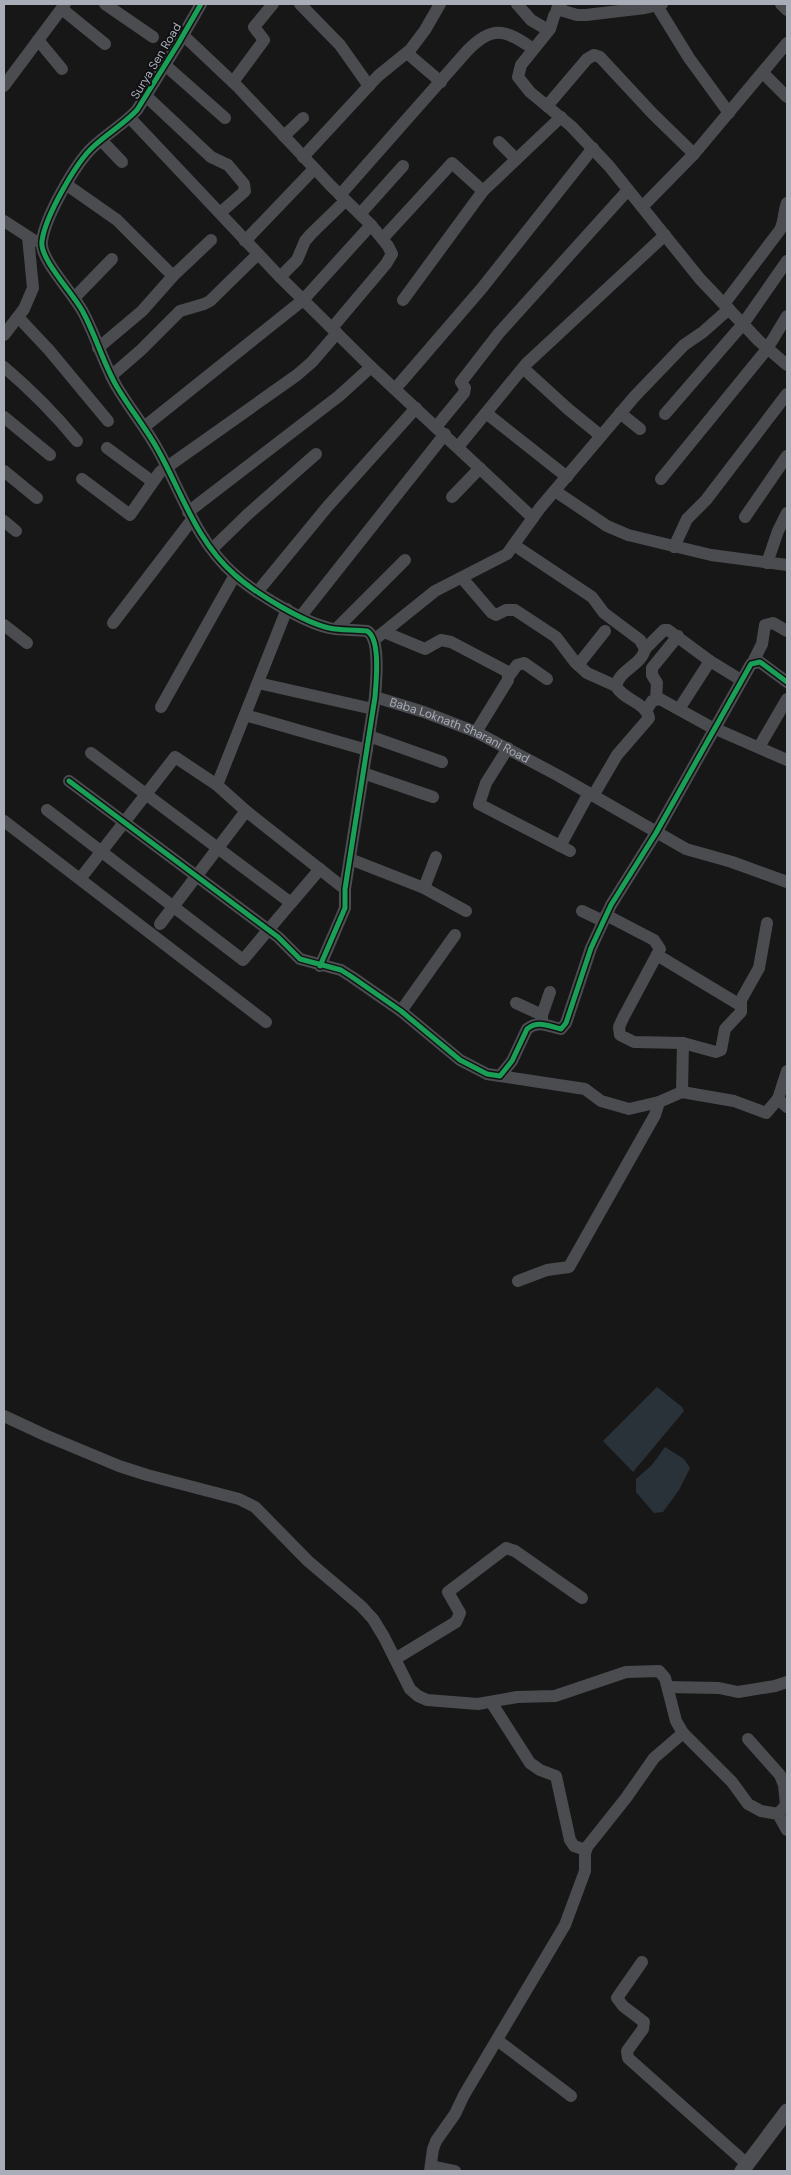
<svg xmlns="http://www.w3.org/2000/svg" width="791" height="2175" font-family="'DM Sans',sans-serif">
	<rect width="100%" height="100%" fill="#171717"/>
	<path fill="#2a3239" d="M657 1387 682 1407 684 1411 633 1472 603 1441Z
		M665 1447 684 1459 690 1468 679 1490 663 1512 654 1513 636 1492V1479L652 1465Z"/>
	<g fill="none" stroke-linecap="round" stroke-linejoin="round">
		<g stroke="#4b4c50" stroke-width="12">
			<path d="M105 4 153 37"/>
			<path d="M201 4 178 44 137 110C124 124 108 133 94 146 76 162 45 217 42 241 39 259 74 294 83 312 96 336 103 363 117 387 130 409 146 428 158 450 182 493 196 541 235 575 255 593 303 622 329 628 342 631 355 629 367 631 381 639 376 682 375 697L345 889V908L320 966"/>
			<path d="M300 4 340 45 369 86"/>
			<path d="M517 4 531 20 548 30"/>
			<path d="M561 4 554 16 550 29 521 65 518 77 530 92 571 126 609 166 700 279 759 341 787 365"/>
			<path d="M781 4 787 10"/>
			<path d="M657 6 689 58 729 113"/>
			<path d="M62 9 105 44"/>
			<path d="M557 9 577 15H586L645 8 662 4"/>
			<path d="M183 35 238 87 331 186 371 225 388 246 392 254 386 264 332 328"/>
			<path d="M38 40 62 69"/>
			<path d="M407 53 441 82"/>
			<path d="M165 65 225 118"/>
			<path d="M763 73 787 97"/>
			<path d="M233 82 264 40 254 27 273 4"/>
			<path d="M4 86 65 4"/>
			<path d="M146 96 211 157 228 165 244 184 245 191 220 213"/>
			<path d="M547 106 587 59 594 55 600 57 652 113 694 154"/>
			<path d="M130 118 280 277 371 367 533 518"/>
			<path d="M284 136 303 118"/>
			<path d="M101 140 122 162"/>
			<path d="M499 142 516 159"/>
			<path d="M303 157 378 76 410 50 425 30 440 4"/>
			<path d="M67 185 117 220 173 276"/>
			<path d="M340 195 467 51C492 25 505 29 533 49"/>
			<path d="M642 207 694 154 787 43"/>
			<path d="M360 214 403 166"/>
			<path d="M4 221 35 241"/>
			<path d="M383 238 452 163 483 191"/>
			<path d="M245 241 314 169"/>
			<path d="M280 277 297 260 305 241 311 234 345 201"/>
			<path d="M75 297 112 259"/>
			<path d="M403 300 483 191 561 117"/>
			<path d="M724 304 780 230C785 220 783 213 787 203"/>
			<path d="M18 317 49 350 108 421"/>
			<path d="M4 335 24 309 33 288 28 237"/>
			<path d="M98 348 142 311 173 276 211 240"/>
			<path d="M4 367C31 390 55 414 77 441"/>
			<path d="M523 368 568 409 601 436"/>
			<path d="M111 376 141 350 180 311 204 304 210 301 258 254"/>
			<path d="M395 389 482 288 593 148"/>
			<path d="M486 413 567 477"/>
			<path d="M620 413 640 429"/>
			<path d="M665 414 743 324 787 261"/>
			<path d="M4 417 50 455"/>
			<path d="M144 427 303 300 371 225"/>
			<path d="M436 427 464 393 465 388 461 382 499 333 628 190"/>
			<path d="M458 447 526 364 665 235"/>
			<path d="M107 448 153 482"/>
			<path d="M4 471 37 498"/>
			<path d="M82 479 130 515 160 472 297 375 312 362 337 333"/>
			<path d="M661 479 767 349 787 316"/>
			<path d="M555 491 607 526 628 535 711 555 787 565"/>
			<path d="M452 497 480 468"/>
			<path d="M188 512 339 396 371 367"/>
			<path d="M745 517 787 456"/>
			<path d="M4 521 16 531"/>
			<path d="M514 545 592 597 604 613 640 640 645 649C642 665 619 670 616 686 623 700 646 702 649 718L617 755 593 796"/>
			<path d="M674 547 687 519 706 500 787 394"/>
			<path d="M212 549 247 515 316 454"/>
			<path d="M767 563 778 531 787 513"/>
			<path d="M462 578 492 613 496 615 506 610H515L556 637 575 662 587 673 616 686"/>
			<path d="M258 591 328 506 416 408"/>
			<path d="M301 616 445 434"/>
			<path d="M113 623 191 521"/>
			<path d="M4 625 27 643"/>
			<path d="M336 629 405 560"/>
			<path d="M384 632 425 649 441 640 451 642 508 672V680L476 732"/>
			<path d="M374 640 435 591 507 554 540 508 635 396 684 345 703 332 729 309"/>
			<path d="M645 649 664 630H668L710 661 741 680"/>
			<path d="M753 662 762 644 765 625 773 623 787 631"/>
			<path d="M578 665 605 631"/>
			<path d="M509 676 517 665 524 663 547 679"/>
			<path d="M258 683 373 709"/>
			<path id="s1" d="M375 697 424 712 476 732 559 776 686 849 732 862 787 882"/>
			<path d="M656 699 657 683 652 675V668L678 636"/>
			<path d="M161 707 235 575"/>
			<path d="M679 709 710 661"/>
			<path d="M646 711 652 701 660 699 709 726 787 760"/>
			<path d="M245 715 367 750"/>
			<path d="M369 736 442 762"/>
			<path d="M759 747 787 699"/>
			<path d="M508 748 486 783 479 804 570 851"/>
			<path d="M91 753 291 903 320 869"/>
			<path d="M363 773 433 797"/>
			<path d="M69 781 278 937 300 959 341 970 352 977 401 1011 460 1060 487 1074 500 1076 512 1061 527 1029C538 1020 548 1026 561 1029L566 1023 591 948 611 905 656 833 751 664 760 662 787 682"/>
			<path d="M217 785 287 609"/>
			<path d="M47 810 243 960 291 903"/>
			<path d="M4 821 266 1022"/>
			<path d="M560 846 589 793"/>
			<path d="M350 859 424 888 466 911"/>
			<path d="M80 879 175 757 217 785 246 811 345 889"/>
			<path d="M424 888 436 857"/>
			<path d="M582 911 603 921"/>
			<path d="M606 915 654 940 660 949 623 1018 619 1027 620 1035 634 1042 683 1043 716 1052 721 1050 725 1029 741 1012V1000L759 968 767 923"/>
			<path d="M160 924 246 811"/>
			<path d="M657 955 740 1005"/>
			<path d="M516 1003 542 1015V1023"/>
			<path d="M401 1011 455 935"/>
			<path d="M542 1015 550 992"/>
			<path d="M787 1071 778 1099 787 1107"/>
			<path d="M500 1076 585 1089 601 1101 629 1109 659 1102 682 1092 734 1101 766 1113 778 1099"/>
			<path d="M682 1092 683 1043"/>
			<path d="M518 1281 547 1270 569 1267 655 1115 659 1102"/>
			<path d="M4 1416 47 1436 119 1466 147 1475 239 1499 255 1507 308 1561 361 1606 373 1619 384 1637 410 1689 418 1696 427 1700 478 1704 517 1697 555 1696 626 1672 659 1671 665 1678 676 1721 683 1733 732 1782 748 1804 761 1811 778 1814 787 1830"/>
			<path d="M395 1659 456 1622 460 1613 448 1592 506 1548 515 1551 582 1598"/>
			<path d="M668 1687 719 1688 738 1692 775 1686 787 1682"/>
			<path d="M491 1702 530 1763 540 1770 556 1776 570 1840 574 1846 586 1850"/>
			<path d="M748 1739 780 1775 784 1785 786 1805 778 1814"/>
			<path d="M642 1962 617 1998 623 2006 644 2022 643 2029 627 2051 628 2058 747 2164"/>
			<path d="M497 2040 571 2096"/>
			<path d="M431 2166 455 2171"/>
			<path d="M430 2171 433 2149 436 2141 455 2114 464 2095 565 1925 585 1871V1853L587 1847 626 1798 654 1758 683 1733"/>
		</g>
		<path stroke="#4d4f52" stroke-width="15" d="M742 2171 787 2111"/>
		<defs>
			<path id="cycleway" d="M201 4 178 44 137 110C124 124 108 133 94 146 76 162 45 217 42 241 39 259 74 294 83 312 96 336 103 363 117 387 130 409 146 428 158 450 182 493 196 541 235 575 255 593 303 622 329 628 342 631 355 629 367 631 381 639 376 682 375 697L345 889V908L320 966
				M69 781 278 937 300 959 341 970 352 977 401 1011 460 1060 487 1074 500 1076 512 1061 527 1029C538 1020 548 1026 561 1029L566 1023 591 948 611 905 656 833 751 664 760 662 787 682"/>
		</defs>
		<use href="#cycleway" stroke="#111113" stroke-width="8"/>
		<use href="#cycleway" stroke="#1a9f57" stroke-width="5"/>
	</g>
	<g text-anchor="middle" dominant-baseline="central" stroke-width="4" stroke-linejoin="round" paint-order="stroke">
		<g font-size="12" fill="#a8adb8" stroke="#111113">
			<text transform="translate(156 61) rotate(-59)">Surya Sen Road</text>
			<text stroke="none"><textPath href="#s1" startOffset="91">Baba Loknath Sharani Road</textPath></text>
		</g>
	</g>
	<rect width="791" height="2175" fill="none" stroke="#a8adb8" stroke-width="10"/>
</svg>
